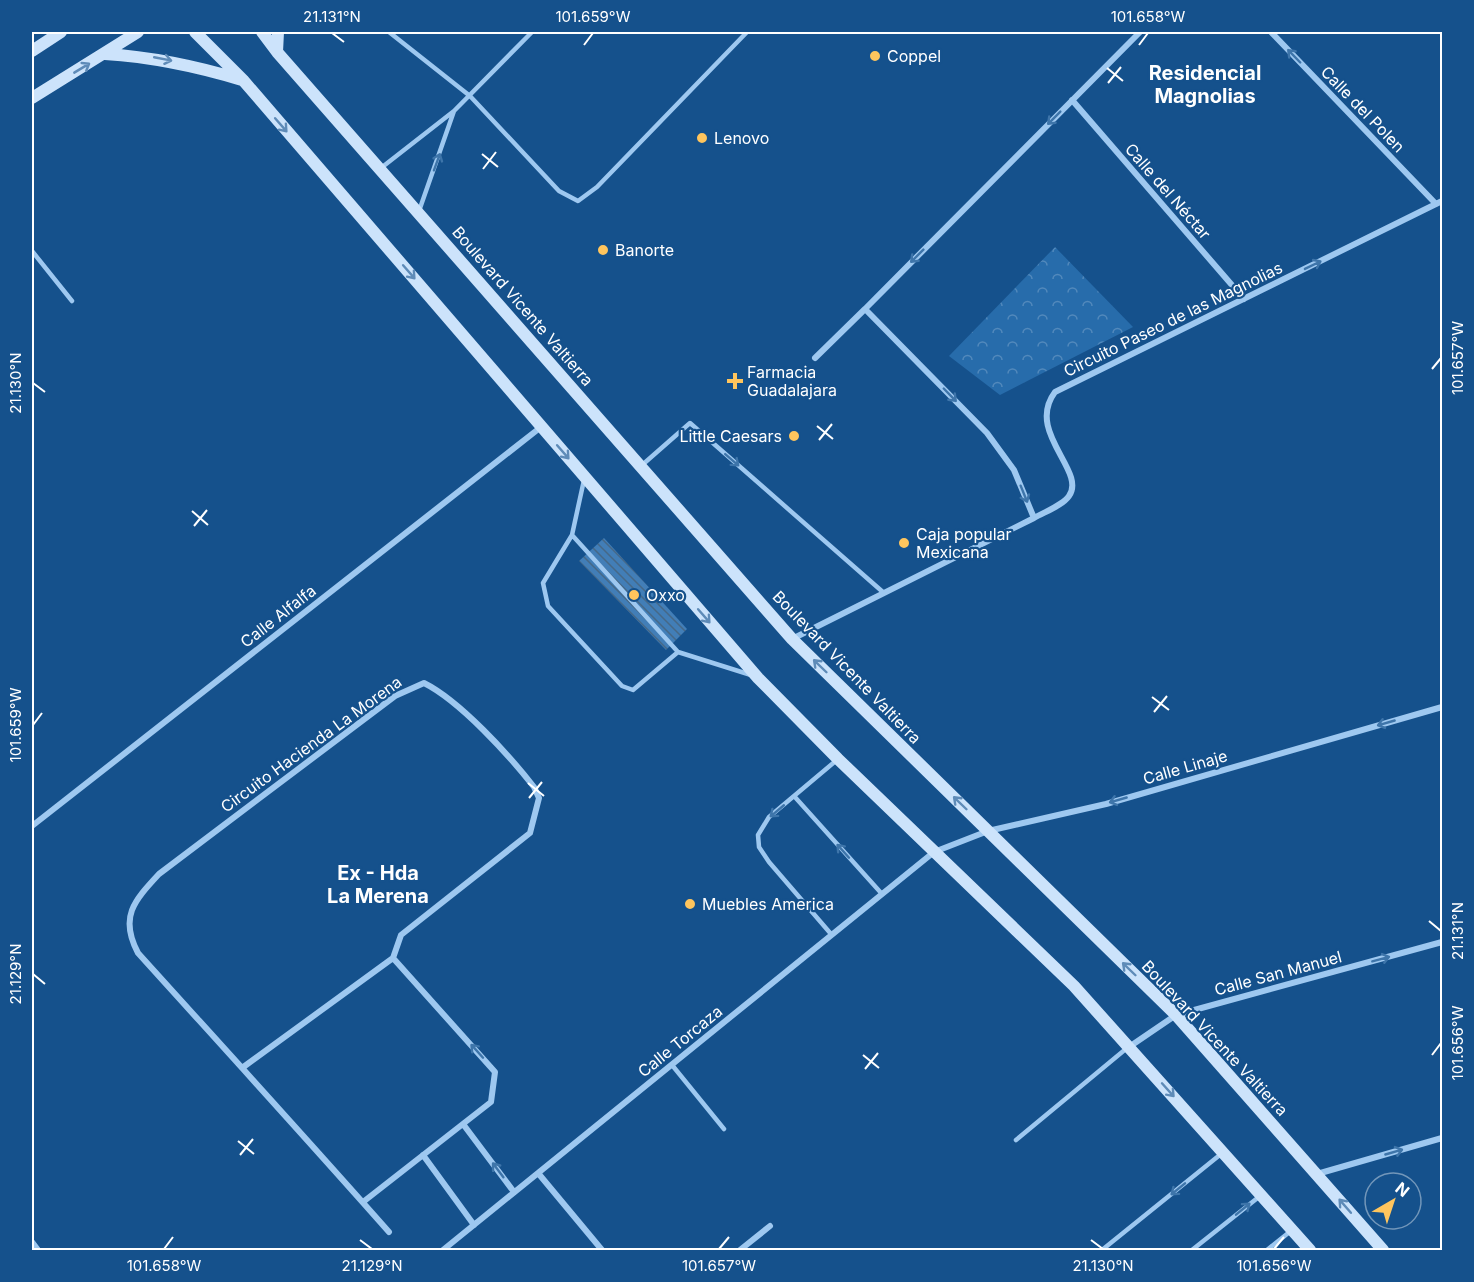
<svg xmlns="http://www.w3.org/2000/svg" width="1474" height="1282" font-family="Inter,sans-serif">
	<defs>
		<pattern id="park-crowns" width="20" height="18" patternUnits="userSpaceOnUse" patternTransform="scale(1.5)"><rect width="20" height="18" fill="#276cab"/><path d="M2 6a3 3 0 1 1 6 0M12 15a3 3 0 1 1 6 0" fill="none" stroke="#5289bc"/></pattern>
		<pattern id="building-back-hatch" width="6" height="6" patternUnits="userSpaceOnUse" patternTransform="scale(1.5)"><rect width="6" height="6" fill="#427eb7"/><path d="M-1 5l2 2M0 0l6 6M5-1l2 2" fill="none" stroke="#466887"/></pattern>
	</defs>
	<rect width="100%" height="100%" fill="#15518c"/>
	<path fill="url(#park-crowns)" d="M1055 247 1133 327 1000 395 949 356Z"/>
	<path fill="url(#building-back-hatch)" d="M604 538 687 629 666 650 579 561Z"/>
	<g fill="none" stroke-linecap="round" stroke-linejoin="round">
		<path stroke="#9ec8f0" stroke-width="4.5" d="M389 32 470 96 559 191 578 201 597 187 747 32
			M381 168 454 111 532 32
			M419 211 454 111
			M32 251 72 301
			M641 466 690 423 884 593
			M584 480 572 535 678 652 751 675
			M572 535 543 583 548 606 622 686 633 690 678 652
			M794 796 882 894
			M831 934 769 862 759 847 758 835 769 817 838 759
			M672 1065 724 1129
			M1016 1140 1127 1048
			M1102 1250 1221 1154
			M1192 1250 1260 1196
			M1267 1250 1292 1230"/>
		<path stroke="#9ec8f0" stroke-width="6" d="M1271 32 1436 204
			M1072 100 1244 299
			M815 358 865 309
			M1034 518 1014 470 987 433 865 309 1140 32
			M792 639 1034 518C1044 512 1062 506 1069 496 1087 471 1025 432 1055 392L1442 201
			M32 826 541 427
			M1129 1047 1176 1015 1442 942
			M242 1068 393 958 401 935 530 833 539 798 534 787C509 755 460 701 424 683L395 696 159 874C134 901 119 917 138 953 222 1046 306 1138 389 1232
			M463 1124 514 1192
			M423 1155 474 1225
			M538 1173 602 1250
			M1317 1174 1442 1138
			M363 1202 491 1102 495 1072 393 958
			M32 1242 38 1250
			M443 1250 934 852 988 831 1106 804 1442 707
			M740 1250 770 1226"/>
		<path stroke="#cce3fb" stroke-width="12" d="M195 32 243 80 758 678 838 759 1074 986 1310 1250
			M262 32 277 52 792 639 1176 1015 1383 1250
			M32 51 61 32
			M277 52 278 32
			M105 54C153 57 196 66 242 80
			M32 98 138 32"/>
	</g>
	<defs><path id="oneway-shaft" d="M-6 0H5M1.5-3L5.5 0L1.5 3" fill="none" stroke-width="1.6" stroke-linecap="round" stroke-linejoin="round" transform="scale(1.5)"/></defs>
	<g stroke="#3e75aa">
		<use href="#oneway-shaft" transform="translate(1294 56) rotate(-134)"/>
		<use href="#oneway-shaft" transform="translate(1054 118) rotate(135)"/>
		<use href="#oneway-shaft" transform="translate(437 162) rotate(-70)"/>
		<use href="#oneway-shaft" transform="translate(917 256) rotate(135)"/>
		<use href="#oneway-shaft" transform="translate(1313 265) rotate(-26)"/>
		<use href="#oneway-shaft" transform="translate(950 395) rotate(46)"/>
		<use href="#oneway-shaft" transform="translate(732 460) rotate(41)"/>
		<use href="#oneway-shaft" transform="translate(1024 494) rotate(68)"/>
		<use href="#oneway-shaft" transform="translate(1386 723) rotate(164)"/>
		<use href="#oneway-shaft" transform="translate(1118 800) rotate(164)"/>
		<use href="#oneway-shaft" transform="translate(777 811) rotate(140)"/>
		<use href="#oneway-shaft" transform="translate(843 851) rotate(-132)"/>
		<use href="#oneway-shaft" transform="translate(1381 959) rotate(-15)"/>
		<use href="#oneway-shaft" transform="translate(477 1051) rotate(-132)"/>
		<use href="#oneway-shaft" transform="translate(1394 1152) rotate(-16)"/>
		<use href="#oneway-shaft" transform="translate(498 1170) rotate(-127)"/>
		<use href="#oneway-shaft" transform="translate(1178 1189) rotate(141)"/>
		<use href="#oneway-shaft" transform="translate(1243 1209) rotate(-39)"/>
	</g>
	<g stroke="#5e8bb8">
		<use href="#oneway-shaft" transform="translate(163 59) rotate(11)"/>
		<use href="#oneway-shaft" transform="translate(82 68) rotate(-31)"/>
		<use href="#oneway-shaft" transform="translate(281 125) rotate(49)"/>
		<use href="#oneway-shaft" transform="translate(409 272) rotate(49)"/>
		<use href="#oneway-shaft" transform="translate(563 452) rotate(49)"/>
		<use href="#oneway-shaft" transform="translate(704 616) rotate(49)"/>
		<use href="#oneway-shaft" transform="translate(820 666) rotate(-136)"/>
		<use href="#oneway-shaft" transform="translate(960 803) rotate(-136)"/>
		<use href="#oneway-shaft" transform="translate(1129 969) rotate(-136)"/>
		<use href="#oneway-shaft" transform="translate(1168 1090) rotate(48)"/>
		<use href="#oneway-shaft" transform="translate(1345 1206) rotate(-131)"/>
	</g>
	<path fill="none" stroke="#fff" stroke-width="2" d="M332 33 344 42M584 45 593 33M1139 45 1148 33M1107 68 1123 81M1108 83 1121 67M482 154 498 167M483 169 496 152M1432 369 1441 358M33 383 45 392M817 426 833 439M819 440 832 424M192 511 208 525M194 526 207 510M1152 697 1169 710M1154 712 1167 696M33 725 42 713M528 783 544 796M529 798 542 782M1429 921 1441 931M33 974 45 984M863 1055 879 1068M1432 1055 1441 1043M865 1069 878 1053M238 1141 254 1154M240 1155 253 1139M360 1240 372 1249M1091 1240 1103 1249M164 1249 173 1237M719 1249 729 1237M1274 1249 1284 1237"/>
	<g fill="#ffc55d" stroke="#15518c" stroke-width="2">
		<circle cx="875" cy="56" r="6"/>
		<circle cx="702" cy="138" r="6"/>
		<circle cx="603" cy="250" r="6"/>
		<path d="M732 372h6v6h6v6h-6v6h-6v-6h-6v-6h6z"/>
		<circle cx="794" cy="436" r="6"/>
		<circle cx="904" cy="543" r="6"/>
		<circle cx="634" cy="595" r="6"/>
		<circle cx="690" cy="904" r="6"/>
	</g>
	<g text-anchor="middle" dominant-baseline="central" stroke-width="4.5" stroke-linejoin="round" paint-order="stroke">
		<g font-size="16" fill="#fff" stroke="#15518c" text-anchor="start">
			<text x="887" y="56">Coppel</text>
			<text x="714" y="138">Lenovo</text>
			<text x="615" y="250">Banorte</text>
			<text x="747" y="372">Farmacia<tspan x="747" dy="18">Guadalajara</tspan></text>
			<text x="782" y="436" text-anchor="end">Little Caesars</text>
			<text x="916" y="534">Caja popular<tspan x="916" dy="18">Mexicana</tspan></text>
			<text x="646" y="595">Oxxo</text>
			<text x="702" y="904">Muebles America</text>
		</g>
		<g font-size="16" fill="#fff" stroke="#15518c">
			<text transform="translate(1363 109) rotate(46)">Calle del Polen</text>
			<text transform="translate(1168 191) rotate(49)">Calle del Néctar</text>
			<text transform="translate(523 306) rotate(49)">Boulevard Vicente Valtierra</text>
			<text transform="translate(1173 319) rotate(-26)">Circuito Paseo de las Magnolias</text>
			<text transform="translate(278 616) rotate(-38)">Calle Alfalfa</text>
			<text transform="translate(847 667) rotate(46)">Boulevard Vicente Valtierra</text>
			<text transform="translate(311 744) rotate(-36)">Circuito Hacienda La Morena</text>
			<text transform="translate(1185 767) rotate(-16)">Calle Linaje</text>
			<text transform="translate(1278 973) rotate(-15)">Calle San Manuel</text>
			<text transform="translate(1215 1038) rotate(47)">Boulevard Vicente Valtierra</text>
			<text transform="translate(680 1041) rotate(-39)">Calle Torcaza</text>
		</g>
		<g font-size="20" font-weight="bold" fill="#fff" stroke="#15518c">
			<text x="1205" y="73">Residencial<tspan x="1205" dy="23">Magnolias</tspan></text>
			<text x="378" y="873">Ex - Hda<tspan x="378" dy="23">La Merena</tspan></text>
		</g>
	</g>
	<rect width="1474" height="1282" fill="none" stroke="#15518c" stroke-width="66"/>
	<g transform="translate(1393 1201) rotate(39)"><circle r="28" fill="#15518c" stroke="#7397ba" stroke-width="1.5"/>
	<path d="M0-4.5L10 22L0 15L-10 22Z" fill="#ffc55d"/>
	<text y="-9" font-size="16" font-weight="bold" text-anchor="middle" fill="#ffffff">N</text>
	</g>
	<rect x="33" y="33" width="1408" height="1216" fill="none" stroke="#fff" stroke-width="2"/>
	<g font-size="15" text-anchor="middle" fill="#fff">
		<text x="332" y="22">21.131°N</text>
		<text x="593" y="22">101.659°W</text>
		<text x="1148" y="22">101.658°W</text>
		<text transform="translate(1458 358) rotate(-90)" y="5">101.657°W</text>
		<text transform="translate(16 383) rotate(-90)" y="5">21.130°N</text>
		<text transform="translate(16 725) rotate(-90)" y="5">101.659°W</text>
		<text transform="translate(1458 931) rotate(-90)" y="5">21.131°N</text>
		<text transform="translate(16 974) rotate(-90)" y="5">21.129°N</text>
		<text transform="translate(1458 1043) rotate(-90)" y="5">101.656°W</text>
		<text x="164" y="1271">101.658°W</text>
		<text x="372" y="1271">21.129°N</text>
		<text x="719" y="1271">101.657°W</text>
		<text x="1103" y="1271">21.130°N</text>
		<text x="1274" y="1271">101.656°W</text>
	</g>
</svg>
